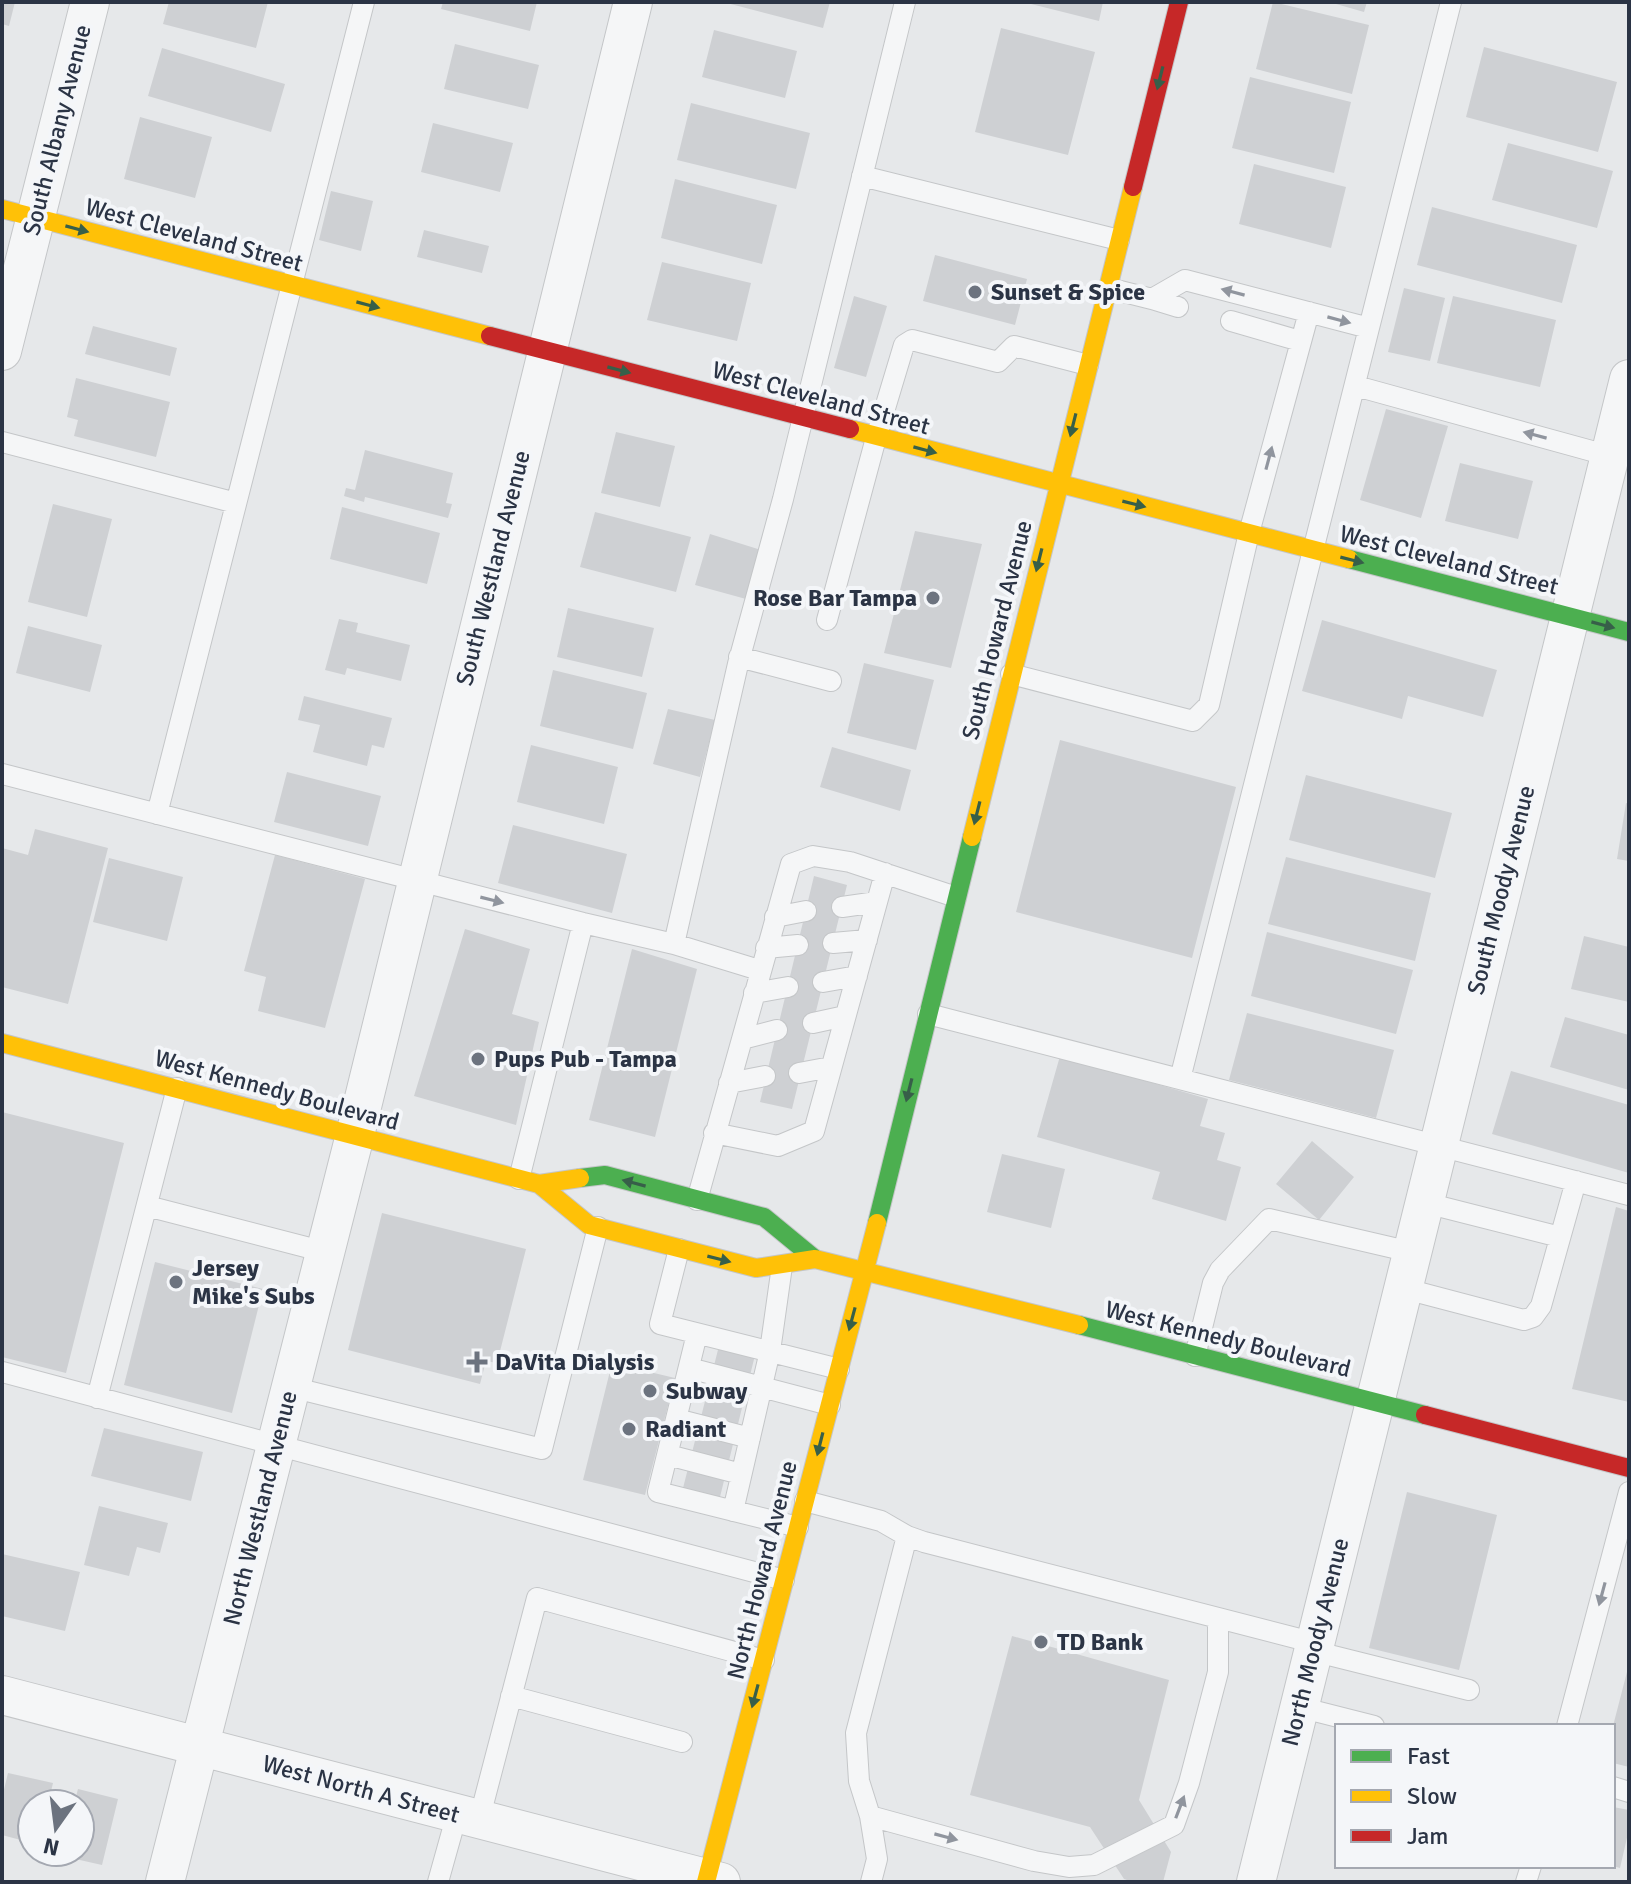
<svg xmlns="http://www.w3.org/2000/svg" width="1631" height="1884" font-family="Signika,sans-serif">
	<rect width="100%" height="100%" fill="#e6e8ea"/>
	<path fill="#ced0d3" d="M2 2H15L9 26 2 24Z
		M169 2H268L256 48 163 24Z
		M443 2H537L530 31 441 9Z
		M723 2H830L823 28Z
		M1023 2H1103L1099 21Z
		M1273 2 1369 25 1352 94 1256 69Z
		M1329 2H1367L1364 12Z
		M1001 28 1095 52 1068 155 975 132Z
		M714 30 797 51 785 98 702 77Z
		M455 44 539 65 528 109 444 89Z
		M1484 47 1617 82 1598 152 1466 117Z
		M162 48 285 84 271 132 148 96Z
		M1250 77 1351 102 1334 173 1232 148Z
		M691 103 810 133 796 189 677 160Z
		M140 117 212 137 195 198 124 179Z
		M433 123 513 143 500 192 421 172Z
		M1508 143 1613 171 1597 228 1492 200Z
		M1254 164 1346 187 1331 248 1239 224Z
		M675 179 777 205 762 264 661 238Z
		M331 191 373 201 361 251 319 240Z
		M1432 207 1577 245 1562 303 1417 265Z
		M424 230 489 246 482 273 417 257Z
		M935 255 1027 279 1015 325 923 301Z
		M662 262 751 283 737 341 647 320Z
		M1404 288 1445 298 1430 361 1388 352Z
		M854 296 887 306 866 377 834 368Z
		M1453 296 1556 320 1540 387 1437 363Z
		M93 326 177 348 170 376 85 354Z
		M76 378 170 402 156 457 74 436 78 420 67 417Z
		M1386 409 1448 426 1421 518 1360 500Z
		M616 432 675 446 660 507 601 493Z
		M365 450 453 473 446 503 452 504 448 518 365 497 364 502 344 496 346 488 355 490Z
		M1460 463 1533 481 1518 539 1445 521Z
		M53 504 112 519 87 617 28 602Z
		M342 507 440 533 427 584 330 559Z
		M595 512 691 537 676 592 580 567Z
		M915 531 982 544 951 668 884 653Z
		M710 534 761 550 746 599 695 585Z
		M568 608 654 628 642 677 557 657Z
		M339 619 358 623 356 632 410 645 401 681 347 668 345 675 325 670Z
		M1322 620 1497 670 1483 717 1408 696 1402 719 1302 691Z
		M28 626 102 645 90 692 16 673Z
		M864 663 934 680 916 750 847 733Z
		M553 670 647 693 633 749 540 726Z
		M304 696 392 718 384 748 372 745 367 766 313 752 320 725 298 720Z
		M668 709 715 720 700 777 653 764Z
		M1060 740 1236 787 1192 958 1016 912Z
		M531 745 618 767 604 824 517 802Z
		M832 747 911 770 900 811 820 787Z
		M287 772 381 796 368 846 274 822Z
		M1306 775 1452 813 1435 878 1289 840Z
		M1626 803 1629 804V861L1617 859Z
		M513 825 627 854 612 913 498 883Z
		M35 829 108 848 68 1004 2 987V848L28 855Z
		M275 855 365 879 325 1028 258 1011 266 977 244 971Z
		M1286 857 1431 893 1415 961 1268 924Z
		M109 858 183 877 167 941 93 922Z
		M814 876 847 885 792 1109 760 1102Z
		M465 929 530 949 512 1014 539 1022 516 1125 414 1096Z
		M1267 932 1413 970 1396 1034 1251 996Z
		M1584 936 1629 947V1002L1571 989Z
		M632 949 697 969 655 1137 589 1120Z
		M1247 1013 1394 1050 1376 1118 1229 1080Z
		M1565 1017 1629 1035V1090L1550 1067Z
		M1060 1056 1208 1099 1200 1126 1225 1133 1217 1160 1241 1167 1226 1221 1152 1199 1160 1172 1037 1137Z
		M1511 1071 1629 1105V1173L1492 1134Z
		M2 1112 124 1143 66 1373 2 1357Z
		M1312 1141 1354 1177 1319 1220 1276 1184Z
		M1002 1154 1065 1169 1051 1228 987 1212Z
		M1616 1207 1629 1211V1402L1572 1389Z
		M382 1213 526 1249 497 1363 486 1361 480 1384 348 1350Z
		M155 1262 263 1289 232 1413 124 1385Z
		M723 1330 759 1339 718 1505 681 1496Z
		M612 1363 675 1378 645 1495 583 1480Z
		M104 1428 203 1452 191 1501 91 1476Z
		M1407 1492 1497 1515 1459 1670 1369 1648Z
		M99 1506 168 1523 160 1553 137 1547 129 1576 84 1565Z
		M2 1554 80 1572 65 1631 2 1616Z
		M1012 1636 1169 1680 1139 1800 1171 1852 1163 1882H1133L1124 1879 1090 1827 970 1795Z
		M1628 1668H1629V1767L1613 1763V1726Z
		M8 1773 53 1783 48 1804H32V1843L2 1835V1798Z
		M78 1789 118 1799 102 1865 62 1856 63 1852H80V1804H74Z
		M1613 1807 1629 1810V1829L1620 1868 1613 1866Z"/>
	<g fill="none" stroke-linecap="round" stroke-linejoin="round">
		<defs>
			<path id="lane" d="M862 176 1119 240
				M1108 288 1152 299 1185 280 1369 328
				M1152 299 1178 307
				M1231 321 1300 341
				M1356 386 1610 456
				M2 442 236 503
				M827 620 876 438 904 345 912 340 998 362 1014 346 1088 365
				M739 657 831 681
				M1011 674 1193 721 1209 705 1249 533 1309 312
				M2 774 583 923 674 944 759 970
				M157 814 364 2
				M842 907 877 902
				M775 917 806 911
				M833 943 867 940
				M674 944 738 664 783 499 905 2
				M766 948 798 945
				M823 982 857 976
				M754 993 788 987
				M928 1014 1629 1195
				M813 1023 845 1016
				M742 1039 777 1030
				M799 1073 831 1067
				M1180 1079 1451 2
				M729 1083 765 1076
				M714 1133 778 1146 814 1131 885 873
				M519 1179 583 923
				M697 1200 791 864 813 856 850 862 956 897
				M1426 1203 1560 1237
				M147 1206 325 1252
				M679 1249 660 1324 839 1369
				M1402 1288 1524 1320 1533 1317 1541 1306 1576 1181
				M697 1334 658 1492 798 1527
				M1195 1356 1213 1283 1220 1270 1269 1219 1411 1252
				M689 1368 830 1405
				M2 1372 784 1580
				M291 1387 542 1449 598 1227
				M97 1398 177 1088
				M676 1419 750 1438
				M668 1455 741 1474
				M805 1501 881 1521 907 1536 924 1542 1315 1643
				M733 1511 770 1351 782 1266
				M1313 1651 1469 1690
				M511 1696 682 1742
				M1299 1707 1374 1726
				M1567 1726 1629 1492
				M1613 1787 1629 1792
				M870 1816 1034 1861 1069 1867 1094 1865 1174 1825 1189 1783 1218 1672V1618
				M479 1820 537 1598 764 1660
				M438 1882 457 1814
				M871 1882 877 1859 870 1816 859 1781 856 1733 907 1536
				M1526 1882 1531 1866"/>
			<path id="street" d="M2 351 90 2
				M2 1695 721 1882
				M165 1882 355 1135 633 2
				M1256 1882 1629 379"/>
			<path id="fast" d="M1349 559 1629 632
				M580 1178 605 1175 764 1217 815 1259
				M877 1223 972 837
				M1079 1325 1425 1415"/>
			<path id="slow" d="M2 209 490 336
				M850 429 1349 559
				M972 837 1133 187
				M2 1043 539 1184 580 1178
				M539 1184 589 1225 756 1268 815 1259 1079 1325
				M706 1882 877 1223"/>
			<path id="jam" d="M1133 187 1179 2
				M490 336 850 429
				M1425 1415 1629 1468"/>
		</defs>
		<use href="#lane" stroke="#c4c6c8" stroke-width="22"/>
		<use href="#street" stroke="#c4c6c8" stroke-width="40"/>
		<use href="#fast" stroke="#c4c6c8" stroke-width="20"/>
		<use href="#slow" stroke="#c4c6c8" stroke-width="20"/>
		<use href="#jam" stroke="#c4c6c8" stroke-width="20"/>
		<use href="#lane" stroke="#f5f6f7" stroke-width="20"/>
		<use href="#street" stroke="#f5f6f7" stroke-width="38"/>
		<use href="#fast" stroke="#4caf50" stroke-width="18"/>
		<use href="#slow" stroke="#ffc107" stroke-width="18"/>
		<use href="#jam" stroke="#c62828" stroke-width="18"/>
	</g>
	<defs><path id="oneway-solid" d="M-6-.8H1V-3.2L6.5 0L1 3.2V.8H-6Z" transform="scale(2)"/></defs>
	<g fill="#375f49">
		<use href="#oneway-solid" transform="translate(1160 78) rotate(104)"/>
		<use href="#oneway-solid" transform="translate(77 229) rotate(15)"/>
		<use href="#oneway-solid" transform="translate(368 305) rotate(15)"/>
		<use href="#oneway-solid" transform="translate(619 370) rotate(15)"/>
		<use href="#oneway-solid" transform="translate(1073 425) rotate(104)"/>
		<use href="#oneway-solid" transform="translate(925 450) rotate(15)"/>
		<use href="#oneway-solid" transform="translate(1134 504) rotate(14)"/>
		<use href="#oneway-solid" transform="translate(1039 560) rotate(104)"/>
		<use href="#oneway-solid" transform="translate(1352 560) rotate(14)"/>
		<use href="#oneway-solid" transform="translate(1603 625) rotate(15)"/>
		<use href="#oneway-solid" transform="translate(977 813) rotate(104)"/>
		<use href="#oneway-solid" transform="translate(909 1090) rotate(104)"/>
		<use href="#oneway-solid" transform="translate(634 1183) rotate(-165)"/>
		<use href="#oneway-solid" transform="translate(719 1259) rotate(14)"/>
		<use href="#oneway-solid" transform="translate(852 1319) rotate(105)"/>
		<use href="#oneway-solid" transform="translate(820 1444) rotate(104)"/>
		<use href="#oneway-solid" transform="translate(755 1696) rotate(105)"/>
	</g>
	<g fill="#90959e">
		<use href="#oneway-solid" transform="translate(1233 292) rotate(-165)"/>
		<use href="#oneway-solid" transform="translate(1339 320) rotate(15)"/>
		<use href="#oneway-solid" transform="translate(1535 435) rotate(-165)"/>
		<use href="#oneway-solid" transform="translate(1269 458) rotate(-75)"/>
		<use href="#oneway-solid" transform="translate(492 900) rotate(14)"/>
		<use href="#oneway-solid" transform="translate(1602 1594) rotate(105)"/>
		<use href="#oneway-solid" transform="translate(1180 1807) rotate(-69)"/>
		<use href="#oneway-solid" transform="translate(946 1837) rotate(15)"/>
	</g>
	<g fill="#6c737f" stroke="#f4f6f9" stroke-width="3">
		<circle cx="975" cy="292" r="8"/>
		<circle cx="933" cy="598" r="8"/>
		<circle cx="478" cy="1059" r="8"/>
		<circle cx="176" cy="1282" r="8"/>
		<path d="M473 1350h8v8h8v8h-8v8h-8v-8h-8v-8h8z"/>
		<circle cx="650" cy="1391" r="8"/>
		<circle cx="629" cy="1429" r="8"/>
		<circle cx="1041" cy="1642" r="8"/>
	</g>
	<g text-anchor="middle" dominant-baseline="central" stroke-width="8" stroke-linejoin="round" paint-order="stroke">
		<g font-size="24" fill="#2b3445" stroke="#f4f6f9">
			<text transform="translate(57 130) rotate(-76)">South Albany Avenue</text>
			<text transform="translate(194 235) rotate(15)">West Cleveland Street</text>
			<text transform="translate(821 398) rotate(15)">West Cleveland Street</text>
			<text transform="translate(1449 560) rotate(14)">West Cleveland Street</text>
			<text transform="translate(493 568) rotate(-76)">South Westland Avenue</text>
			<text transform="translate(997 630) rotate(-76)">South Howard Avenue</text>
			<text transform="translate(1501 890) rotate(-76)">South Moody Avenue</text>
			<text transform="translate(277 1090) rotate(15)">West Kennedy Boulevard</text>
			<text transform="translate(1228 1339) rotate(14)">West Kennedy Boulevard</text>
			<text transform="translate(260 1508) rotate(-76)">North Westland Avenue</text>
			<text transform="translate(762 1570) rotate(-76)">North Howard Avenue</text>
			<text transform="translate(1315 1642) rotate(-76)">North Moody Avenue</text>
			<text transform="translate(361 1789) rotate(15)">West North A Street</text>
		</g>
		<g font-size="24" font-weight="bold" fill="#2b3445" stroke="#f4f6f9" text-anchor="start">
			<text x="991" y="292">Sunset &amp; Spice</text>
			<text x="917" y="598" text-anchor="end">Rose Bar Tampa</text>
			<text x="494" y="1059">Pups Pub - Tampa</text>
			<text x="192" y="1268">Jersey<tspan x="192" dy="28">Mike's Subs</tspan></text>
			<text x="495" y="1362">DaVita Dialysis</text>
			<text x="666" y="1391">Subway</text>
			<text x="645" y="1429">Radiant</text>
			<text x="1057" y="1642">TD Bank</text>
		</g>
	</g>
	<rect width="1631" height="1884" fill="none" stroke="#2b3445" stroke-width="8"/>
	<rect x="1335" y="1724" width="280" height="144" fill="#f4f6f9" stroke="#a4a8b1" stroke-width="2"/>
	<rect x="1351" y="1750" width="40" height="12" fill="#4caf50" stroke="#a4a8b1" stroke-width="2"/>
	<text x="1407" y="1764" font-size="24" fill="#2b3445">Fast</text>
	<rect x="1351" y="1790" width="40" height="12" fill="#ffc107" stroke="#a4a8b1" stroke-width="2"/>
	<text x="1407" y="1804" font-size="24" fill="#2b3445">Slow</text>
	<rect x="1351" y="1830" width="40" height="12" fill="#c62828" stroke="#a4a8b1" stroke-width="2"/>
	<text x="1407" y="1844" font-size="24" fill="#2b3445">Jam</text>
	<g transform="translate(56 1828) rotate(194)"><circle r="38" fill="#f4f6f9" stroke="#a4a8b1" stroke-width="2"/>
	<path d="M0-6L14 30L0 20L-14 30Z" fill="#6c737f"/>
	<text y="-12" font-size="22" font-weight="bold" text-anchor="middle" fill="#2b3445">N</text>
	</g>
</svg>
